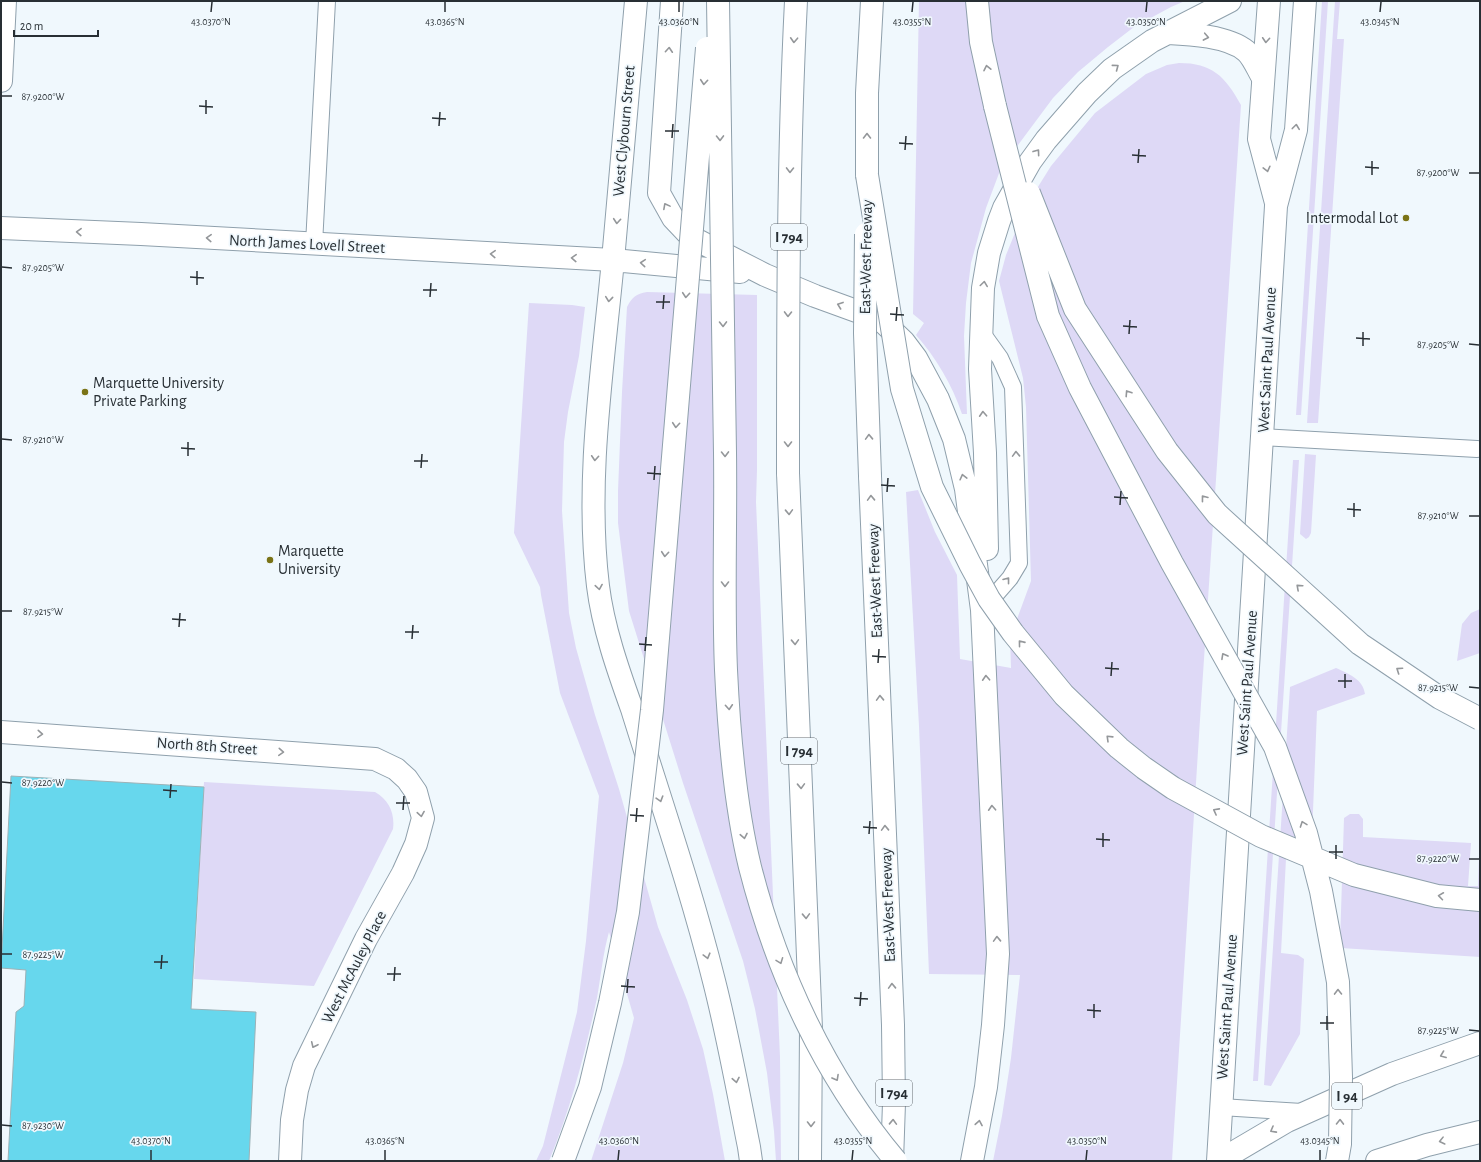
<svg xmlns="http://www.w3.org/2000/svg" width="1481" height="1162" font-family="'Alegreya Sans',sans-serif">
	<rect width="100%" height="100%" fill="#f0f8fd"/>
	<path fill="#ded9f6" d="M919 1H1185L1171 7 1134 27 1108 47 1078 72 1053 98 1001 168 986 208 971 263 966 303 964 336 967 414H962C952 384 936 358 916 335L924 323 913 314Z
		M1322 1H1328L1301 415H1296Z
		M1335 1H1340L1337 39H1344L1318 423H1307Z
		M1179 63C1212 63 1225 76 1241 105L1201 704 1172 1161H993L1002 1116 1011 1058 1020 975 929 974 919 726 906 492 918 490 935 532 957 575 960 659 1011 668 1010 638 1031 581 1026 407 1023 378 999 281 1006 255 1026 206 1051 166 1095 113 1146 74 1167 65Z
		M647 292 757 295V470L756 502 780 1057 781 1161H776L774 1131 767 1073 755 1009 743 961 683 783 629 611 618 523V491L622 392 627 307C632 297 636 294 647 292Z
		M529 303 572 305 585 307 579 356 568 412 564 442 562 511 569 613 576 648 595 715 619 789 658 927 687 1000 703 1049 713 1094 725 1161H591L623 1063 634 1018 609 932C603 953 601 976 597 998 585 1053 571 1108 549 1161H536L543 1146 577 1012 586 941 599 796 560 693 541 595 540 587 514 533Z
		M1305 454 1316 455 1311 533 1309 537 1306 539 1300 534Z
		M1293 460H1299L1258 1081H1253Z
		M1480 609V653L1457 661 1462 624 1471 613Z
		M1336 668C1349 674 1363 679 1365 694L1317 711 1312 836 1311 839 1287 840 1281 953 1298 955 1304 959 1300 1034 1271 1086 1264 1085 1290 687Z
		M204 782 375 792C389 800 395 813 393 829L314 986 194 979Z
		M1350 814H1359L1363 819V837L1471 843 1468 886H1478L1480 827V957L1341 948 1340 943 1344 818Z"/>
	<path fill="#67d7ed" stroke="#9cb2b7" d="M11 776 204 787 191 1009 256 1012 249 1161H8L16 1012 24 1006 26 970 1 968Z"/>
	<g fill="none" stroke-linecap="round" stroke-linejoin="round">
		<defs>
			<path id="lane" d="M314 244 327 1
				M982 333 1000 358 1013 387 1019 563 1010 578 983 609
				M1263 437 1477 449
				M1221 1107 1302 1112"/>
			<path id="street" d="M1 732 375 759 396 769 407 779 416 792 423 818 416 844 403 873 366 939 304 1066 297 1090 292 1120 290 1161"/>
			<path id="secondary" d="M1269 1 1259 139 1276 203
				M1 81 5 1
				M1 228 141 234 613 260 636 1
				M1218 1161 1276 206 1296 130 1305 1"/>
			<path id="highway" d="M672 1 659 193 673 218 691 237 765 275 815 296 881 320 904 342 916 358 938 399 954 439 966 489 982 610 998 954 993 1025 986 1087 972 1161
				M977 1 981 42 995 106
				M1168 33C1190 34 1228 36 1246 51 1253 57 1258 70 1263 78
				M867 175V93L872 1
				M740 272 613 260C603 368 585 479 598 586 603 627 618 670 632 709 660 799 691 889 714 981 728 1036 738 1092 749 1147L751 1161
				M788 473 811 1029 810 1161
				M870 476 893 1025 894 1103 892 1161
				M987 549 985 453 980 369 983 288 989 253 999 221 1004 208 1030 162 1046 140 1087 93 1112 69 1152 41 1230 1
				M1219 1161 1287 1121 1392 1074 1480 1043
				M1377 1161 1427 1145 1480 1132"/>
		</defs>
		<use href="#lane" stroke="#8fa0ac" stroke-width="18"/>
		<use href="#street" stroke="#8fa0ac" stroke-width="24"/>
		<use href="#secondary" stroke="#8fa0ac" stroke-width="24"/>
		<use href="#highway" stroke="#8fa0ac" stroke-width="24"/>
		<use href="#lane" stroke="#fff" stroke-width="16"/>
		<use href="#street" stroke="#fff" stroke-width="22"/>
		<use href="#secondary" stroke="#fff" stroke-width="22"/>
		<use href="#highway" stroke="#fff" stroke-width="22"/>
		<defs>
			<path id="highway-bridge" d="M718 1C720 152 723 302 725 453 726 525 723 598 726 670 729 734 735 805 750 867 777 973 825 1077 896 1161
				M995 106 1048 316 1080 388 1172 563 1275 747 1306 833 1321 891 1338 982 1341 1077 1340 1144 1337 1161
				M867 175 902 389 932 487 970 564 989 599 1013 633 1064 695 1119 748 1144 768 1173 788 1261 836 1354 875 1437 896 1480 900
				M1029 193 1075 309 1167 451 1217 514 1360 644 1440 698 1480 719
				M866 234 865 333 870 476
				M788 473C788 316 788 158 796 1
				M563 1161 590 1087 610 1003 628 912 652 710 707 48"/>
		</defs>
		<use href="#highway-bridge" stroke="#8fa0ac" stroke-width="24" stroke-linecap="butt"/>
		<use href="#highway-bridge" stroke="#fff" stroke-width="22"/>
	</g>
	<defs><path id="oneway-chevron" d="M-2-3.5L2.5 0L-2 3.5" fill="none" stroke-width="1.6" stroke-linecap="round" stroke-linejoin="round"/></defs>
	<g stroke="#94979a">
		<use href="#oneway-chevron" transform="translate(1206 37) rotate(11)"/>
		<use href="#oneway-chevron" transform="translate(794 40) rotate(93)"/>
		<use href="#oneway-chevron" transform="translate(1266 40) rotate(94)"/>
		<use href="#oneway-chevron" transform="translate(669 50) rotate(-86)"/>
		<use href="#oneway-chevron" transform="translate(1116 67) rotate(-37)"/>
		<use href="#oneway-chevron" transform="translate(987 68) rotate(-102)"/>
		<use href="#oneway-chevron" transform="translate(704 82) rotate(95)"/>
		<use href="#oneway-chevron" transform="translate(1296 127) rotate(-83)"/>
		<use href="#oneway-chevron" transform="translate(867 136) rotate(-90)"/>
		<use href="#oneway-chevron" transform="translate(720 138) rotate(89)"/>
		<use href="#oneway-chevron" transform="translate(1037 152) rotate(-54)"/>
		<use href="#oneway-chevron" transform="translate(1267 169) rotate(76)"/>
		<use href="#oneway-chevron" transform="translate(790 170) rotate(91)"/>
		<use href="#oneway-chevron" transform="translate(666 206) rotate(-118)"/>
		<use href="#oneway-chevron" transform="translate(617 221) rotate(95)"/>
		<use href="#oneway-chevron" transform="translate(79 232) rotate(-178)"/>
		<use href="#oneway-chevron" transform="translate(209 238) rotate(-177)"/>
		<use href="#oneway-chevron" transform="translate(493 254) rotate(-177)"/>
		<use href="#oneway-chevron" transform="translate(574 258) rotate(-177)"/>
		<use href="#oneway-chevron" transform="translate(643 263) rotate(-175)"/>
		<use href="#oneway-chevron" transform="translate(984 284) rotate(-82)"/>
		<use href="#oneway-chevron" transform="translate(686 295) rotate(95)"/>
		<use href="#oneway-chevron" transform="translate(609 299) rotate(96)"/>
		<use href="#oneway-chevron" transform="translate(840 305) rotate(-160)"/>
		<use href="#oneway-chevron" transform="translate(788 314) rotate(91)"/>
		<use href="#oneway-chevron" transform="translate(723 324) rotate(89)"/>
		<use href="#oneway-chevron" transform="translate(1128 393) rotate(-123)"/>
		<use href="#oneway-chevron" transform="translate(983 414) rotate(-93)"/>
		<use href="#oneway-chevron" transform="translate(676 425) rotate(95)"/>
		<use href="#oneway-chevron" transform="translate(869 437) rotate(-92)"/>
		<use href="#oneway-chevron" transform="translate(788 444) rotate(90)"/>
		<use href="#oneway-chevron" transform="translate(725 454) rotate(89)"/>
		<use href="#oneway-chevron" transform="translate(1016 454) rotate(-92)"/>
		<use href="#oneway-chevron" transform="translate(595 458) rotate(94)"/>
		<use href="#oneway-chevron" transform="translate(963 477) rotate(-104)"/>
		<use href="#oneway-chevron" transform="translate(871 498) rotate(-92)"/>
		<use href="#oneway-chevron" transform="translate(1204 498) rotate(-128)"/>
		<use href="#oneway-chevron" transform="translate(789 512) rotate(88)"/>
		<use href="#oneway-chevron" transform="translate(665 554) rotate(95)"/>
		<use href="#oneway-chevron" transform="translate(1007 580) rotate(-52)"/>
		<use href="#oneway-chevron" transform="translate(725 584) rotate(90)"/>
		<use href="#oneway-chevron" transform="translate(599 587) rotate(81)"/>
		<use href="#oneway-chevron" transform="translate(1299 587) rotate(-138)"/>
		<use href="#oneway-chevron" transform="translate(795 642) rotate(88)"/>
		<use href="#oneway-chevron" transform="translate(1021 643) rotate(-129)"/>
		<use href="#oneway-chevron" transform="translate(1224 656) rotate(-119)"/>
		<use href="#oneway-chevron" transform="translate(1399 670) rotate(-146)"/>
		<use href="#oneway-chevron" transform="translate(986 678) rotate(-93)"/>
		<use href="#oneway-chevron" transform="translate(880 698) rotate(-92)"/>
		<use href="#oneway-chevron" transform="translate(729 707) rotate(86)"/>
		<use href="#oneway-chevron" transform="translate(40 734) rotate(4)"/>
		<use href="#oneway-chevron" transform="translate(1109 738) rotate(-136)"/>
		<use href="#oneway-chevron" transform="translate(281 752) rotate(4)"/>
		<use href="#oneway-chevron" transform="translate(801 786) rotate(88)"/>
		<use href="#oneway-chevron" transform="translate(660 799) rotate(73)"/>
		<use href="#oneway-chevron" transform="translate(992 808) rotate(-93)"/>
		<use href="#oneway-chevron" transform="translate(1216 811) rotate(-152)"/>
		<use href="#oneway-chevron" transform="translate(421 814) rotate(81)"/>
		<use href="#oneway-chevron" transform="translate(1303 824) rotate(-110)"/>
		<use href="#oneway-chevron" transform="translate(885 828) rotate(-92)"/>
		<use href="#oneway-chevron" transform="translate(744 836) rotate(79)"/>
		<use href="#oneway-chevron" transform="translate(1441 896) rotate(-172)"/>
		<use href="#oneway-chevron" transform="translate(806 916) rotate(88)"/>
		<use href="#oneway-chevron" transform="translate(997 939) rotate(-92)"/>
		<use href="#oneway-chevron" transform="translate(707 956) rotate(75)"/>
		<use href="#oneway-chevron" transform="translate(780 961) rotate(69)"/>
		<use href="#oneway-chevron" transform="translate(892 986) rotate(-92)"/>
		<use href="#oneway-chevron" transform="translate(1338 992) rotate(-91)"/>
		<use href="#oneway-chevron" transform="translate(314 1045) rotate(115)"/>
		<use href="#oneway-chevron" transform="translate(1443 1055) rotate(159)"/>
		<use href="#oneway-chevron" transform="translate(836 1078) rotate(61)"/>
		<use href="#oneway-chevron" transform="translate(736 1080) rotate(79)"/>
		<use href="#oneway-chevron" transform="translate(893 1122) rotate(-88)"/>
		<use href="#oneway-chevron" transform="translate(1340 1122) rotate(-89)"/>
		<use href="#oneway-chevron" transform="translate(979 1123) rotate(-80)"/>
		<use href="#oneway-chevron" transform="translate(811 1124) rotate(90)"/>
		<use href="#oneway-chevron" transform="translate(1273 1130) rotate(151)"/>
		<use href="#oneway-chevron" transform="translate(1442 1141) rotate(166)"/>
	</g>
	<path fill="none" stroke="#282f34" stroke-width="1.5" d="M211 12 212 2M445 12V2M679 12V2M912 12 913 2M1146 12 1147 2M1380 12 1381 2M2 96H12M199 106 213 107M206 114V100M432 118 446 119M439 126 440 112M665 131H679M672 138 673 124M899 143 913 144M905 150 906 136M1132 155 1146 156M1138 163 1139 149M1365 167 1379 168M1469 173H1479M1372 175V161M2 267 12 268M190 277 204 278M197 285V271M423 290H437M430 297 431 283M656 302H670M663 309 664 295M890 314 904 315M896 321 897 307M1123 326 1137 327M1129 334 1130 320M1356 338 1370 339M1469 344 1479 345M1363 346V332M2 439 12 440M181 448 195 449M188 456V442M414 461H428M421 468 422 454M647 473 661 474M654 480 655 466M881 485 895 486M887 492 888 478M1114 497 1128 498M1120 505 1121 491M1347 509 1361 510M1469 516H1479M1354 517V503M2 611H12M172 619 186 620M179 627 180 613M405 632H419M412 639 413 625M639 644 652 645M645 651 646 637M872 656 886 657M878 663 879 649M1105 668 1119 669M1111 676 1112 662M1338 681H1352M1469 687 1479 688M1345 688V674M2 782 12 783M163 790 177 791M170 798 171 784M396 803H410M403 810 404 796M630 815 644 816M636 822 637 808M863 827 877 828M869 834 870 821M1096 839 1110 840M1103 847V833M1329 852H1343M1336 859V845M1469 859H1479M2 954H12M154 962H168M161 969 162 955M387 974H401M394 981 395 967M621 986 635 987M627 993 628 979M854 998 868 999M860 1006 861 992M1087 1010 1101 1011M1094 1018V1004M1320 1023H1334M1327 1030V1016M1469 1030 1479 1031M2 1125 12 1126M151 1160V1150M385 1160V1150M618 1160 619 1150M852 1160 853 1150M1086 1160 1087 1150M1320 1160V1150"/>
	<g fill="#7a7316" stroke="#f0f8fd" stroke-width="1.5">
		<circle cx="1406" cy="218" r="4"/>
		<circle cx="85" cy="392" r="4"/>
		<circle cx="270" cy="560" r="4"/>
	</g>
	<g text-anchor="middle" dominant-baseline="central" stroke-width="3.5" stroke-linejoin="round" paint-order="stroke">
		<g fill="#f0f8fd" stroke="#646b70" stroke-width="1">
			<rect x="771" y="224" width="36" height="26" rx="3"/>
			<rect x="781" y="738" width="36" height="26" rx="3"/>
			<rect x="876" y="1080" width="36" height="26" rx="3"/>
			<rect x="1332" y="1083" width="30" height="26" rx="3"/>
		</g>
		<g font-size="15" font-weight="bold" fill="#282f34">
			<text x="789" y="237">I 794</text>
			<text x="799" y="751">I 794</text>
			<text x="894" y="1093">I 794</text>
			<text x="1347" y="1096">I 94</text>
		</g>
		<g font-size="16" fill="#282f34" stroke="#f0f8fd">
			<text transform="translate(624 131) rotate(-85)">West Clybourn Street</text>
			<text transform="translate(307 244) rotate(3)">North James Lovell Street</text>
			<text transform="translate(866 257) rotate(-89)">East-West Freeway</text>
			<text transform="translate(1267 360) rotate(-87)">West Saint Paul Avenue</text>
			<text transform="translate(875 581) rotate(-92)">East-West Freeway</text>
			<text transform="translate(1247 683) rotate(-86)">West Saint Paul Avenue</text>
			<text transform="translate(207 746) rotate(4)">North 8th Street</text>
			<text transform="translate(888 905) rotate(-92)">East-West Freeway</text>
			<text transform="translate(354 967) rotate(-63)">West McAuley Place</text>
			<text transform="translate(1227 1007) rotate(-86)">West Saint Paul Avenue</text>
		</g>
		<g font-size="16" fill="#282f34" stroke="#f0f8fd" text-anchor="start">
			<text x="1398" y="218" text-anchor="end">Intermodal Lot</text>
			<text x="93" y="383">Marquette University<tspan x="93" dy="18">Private Parking</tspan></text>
			<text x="278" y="551">Marquette<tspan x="278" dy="18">University</tspan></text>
		</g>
	</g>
	<g font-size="10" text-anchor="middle" fill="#282f34" stroke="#f0f8fd" stroke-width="3.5" stroke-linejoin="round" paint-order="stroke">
		<text x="211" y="25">43.0370°N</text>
		<text x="445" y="25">43.0365°N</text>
		<text x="679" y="25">43.0360°N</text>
		<text x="912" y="25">43.0355°N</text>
		<text x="1146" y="25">43.0350°N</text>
		<text x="1380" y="25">43.0345°N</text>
		<text x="43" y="100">87.9200°W</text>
		<text x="1438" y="176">87.9200°W</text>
		<text x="43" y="271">87.9205°W</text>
		<text x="1438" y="348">87.9205°W</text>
		<text x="43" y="443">87.9210°W</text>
		<text x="1438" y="519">87.9210°W</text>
		<text x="43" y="615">87.9215°W</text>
		<text x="1438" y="691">87.9215°W</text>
		<text x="43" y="786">87.9220°W</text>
		<text x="1438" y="862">87.9220°W</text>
		<text x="43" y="958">87.9225°W</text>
		<text x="1438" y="1034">87.9225°W</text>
		<text x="43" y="1129">87.9230°W</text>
		<text x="151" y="1144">43.0370°N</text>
		<text x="385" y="1144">43.0365°N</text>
		<text x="619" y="1144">43.0360°N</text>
		<text x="853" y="1144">43.0355°N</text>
		<text x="1087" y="1144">43.0350°N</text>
		<text x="1320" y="1144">43.0345°N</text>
	</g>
	<rect width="1481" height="1162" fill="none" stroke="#282f34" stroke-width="4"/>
	<path d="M14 30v6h84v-6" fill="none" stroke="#282f34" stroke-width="2"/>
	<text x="20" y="30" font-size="12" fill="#282f34" stroke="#f0f8fd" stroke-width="3" paint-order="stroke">20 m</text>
</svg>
